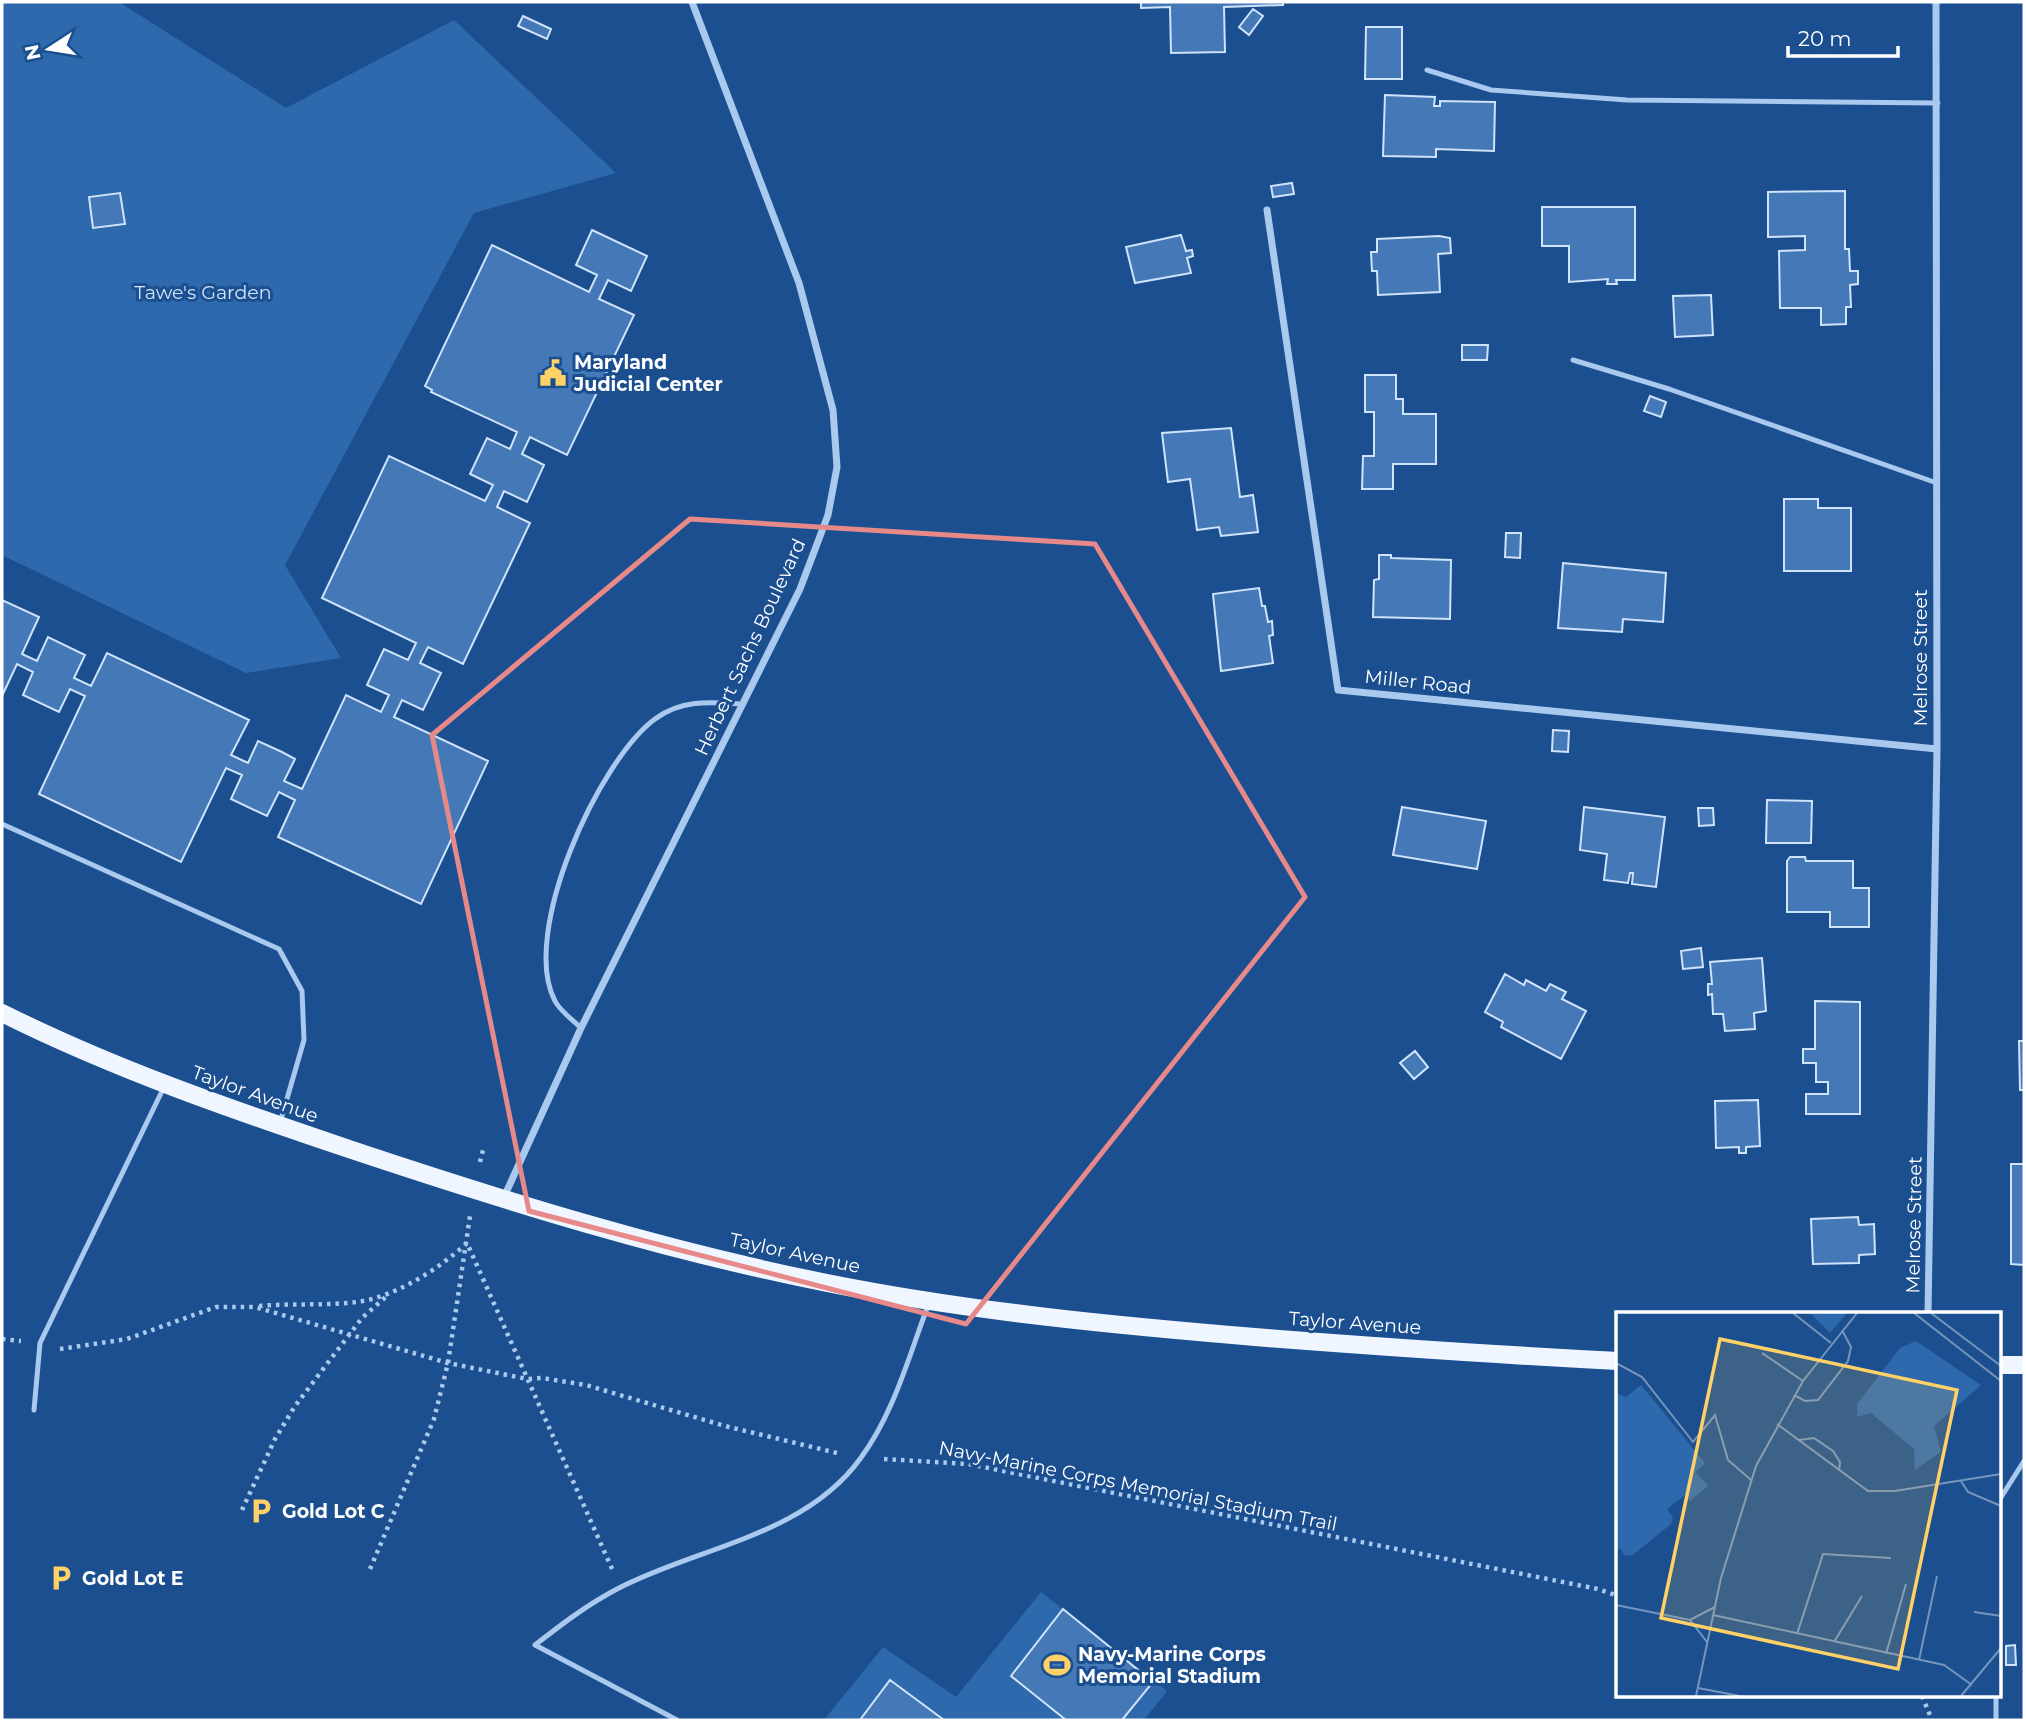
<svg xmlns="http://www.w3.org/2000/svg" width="2026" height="1722" font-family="Montserrat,sans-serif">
	<rect width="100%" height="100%" fill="#1b4f8f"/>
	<path fill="#2e69ad" d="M2 2H119L286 108 454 20 616 173 474 213 285 565 341 658 246 673 2 555Z
		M1041 1592 1167 1691 1144 1720H824L883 1647 956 1697Z"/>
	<path fill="#4478b7" stroke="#cfe3fa" stroke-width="2" d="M1141 2H1283V5L1224 7 1225 52 1171 53 1170 7 1141 8Z
		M1253 9 1263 16 1249 35 1239 27Z
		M523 16 551 29 547 39 518 26Z
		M1366 27H1402V79H1365Z
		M1385 95 1435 97 1434 106H1440V101L1495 102 1494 151 1436 149V157L1383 156Z
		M1292 183 1294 194 1273 197 1271 186Z
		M1845 191V249H1849L1850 271H1858V284L1850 285 1851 307H1846V324L1821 325V308H1780L1779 251 1805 250V236L1768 237V192Z
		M120 193 125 224 93 228 89 197Z
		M1542 207H1635V280H1616L1617 284H1607L1608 279 1569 282V246H1542Z
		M592 230 647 256 631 291 608 280 599 299 634 315 567 455 530 437 522 454 544 465 527 502 504 491 497 507 530 523 463 664 428 647 420 663 441 673 423 710 402 700 394 717 488 761 421 904 278 837 295 800 279 792 267 816 231 799 242 775 226 768 181 862 39 794 85 696 70 689 59 712 23 695 33 672 17 664 2 696V600L39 617 22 654 37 661 48 637 85 655 74 678 91 686 107 653 249 720 231 755 248 763 258 741 282 752 295 759 284 781 302 789 346 695 381 712 389 695 367 685 384 649 408 660 416 643 322 598 389 456 485 501 493 485 470 474 487 438 510 449 517 432 431 392 432 390 425 386 492 245 589 292 597 275 576 265Z
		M1181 235 1186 251 1192 250 1193 256 1187 258 1191 273 1135 283 1126 247Z
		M1439 236 1450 238 1451 253 1438 254 1440 292 1378 295 1377 271H1372L1371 252H1377V239Z
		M1711 295 1713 335 1675 337 1673 296Z
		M1462 345H1488L1487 360H1462Z
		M1365 375H1396V399H1403V414H1436V464H1393V489H1362L1363 456H1374V412H1365Z
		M1650 396 1666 402 1661 417 1644 411Z
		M1231 428 1240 497 1253 495 1258 532 1221 536 1219 527 1197 530 1190 479 1168 482 1162 433Z
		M1784 499H1818V508H1851V571H1784Z
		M1506 533H1521L1520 558 1505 557Z
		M1379 555H1391V558L1451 560 1450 619 1373 617 1374 580 1379 579Z
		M1563 563 1666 573 1663 622 1623 619 1622 632 1558 628Z
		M1259 588 1262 606H1265L1268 622 1272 621 1273 635 1269 636 1273 663 1221 671 1213 594Z
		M1553 730 1569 731 1568 752 1552 751Z
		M1767 800 1812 801 1811 843H1766Z
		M1402 807 1486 821 1477 869 1393 855Z
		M1584 807 1665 817 1656 887 1632 884 1633 873H1630L1628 883 1604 880 1607 854 1580 850Z
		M1698 808H1713L1714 825 1699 826Z
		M1790 857H1805L1806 861H1853V888H1869V927H1830V912H1787V861Z
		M1701 948 1703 967 1683 969 1681 951Z
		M1762 958 1766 1011 1754 1013 1755 1029 1725 1031 1723 1014H1713L1712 994 1708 995V984H1712L1710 962Z
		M1505 974 1524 985 1526 980 1546 991 1550 984 1566 992 1562 999 1586 1011 1561 1059 1501 1027 1503 1022 1485 1012Z
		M1815 1001 1860 1002V1114H1806V1094H1828V1082H1816V1063H1803V1049H1815Z
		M2019 1041H2024V1090H2020Z
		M1415 1051 1428 1067 1414 1079 1400 1063Z
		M1758 1100 1760 1146 1746 1147V1153H1739V1147L1716 1148 1715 1101Z
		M2011 1164H2024V1265L2011 1264Z
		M1858 1217 1859 1225 1874 1224 1875 1254 1859 1255V1263L1813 1264 1811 1219Z
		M1063 1609 1153 1682 1122 1720H1066L1011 1676Z
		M2015 1645 2016 1665H2006V1646Z
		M890 1680 944 1720H860Z"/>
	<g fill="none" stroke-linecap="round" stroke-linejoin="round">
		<path stroke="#a9c9ee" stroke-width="4.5" stroke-dasharray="3.5 5" stroke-linecap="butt" d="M480 1162 483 1150
			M259 1306C292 1303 325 1306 357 1302 395 1297 439 1269 467 1243L613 1571
			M2 1339 21 1341
			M60 1349 127 1339 216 1307H255L448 1363 527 1379 542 1378 586 1385 725 1426 837 1453
			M884 1459 968 1464 1598 1589 1618 1596
			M242 1510 275 1439 295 1406 362 1318 389 1294
			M370 1569 434 1419 448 1363 470 1216
			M1922 1696 1932 1720"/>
		<path stroke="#a9c9ee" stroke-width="5" d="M1427 70 1491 90 1627 100 1938 103
			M1573 360 1669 389 1934 482
			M2 824 279 949 302 991 304 1040 280 1123
			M581 1028C573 1020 560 1011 555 1001 519 934 599 760 655 719 681 699 711 702 741 704
			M34 1410 40 1343 164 1087
			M2000 1499 2024 1461
			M1996 1696V1720
			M677 1720 535 1645C562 1624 588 1604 619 1588 698 1547 804 1536 860 1459 894 1414 909 1355 929 1303"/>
		<path stroke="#a9c9ee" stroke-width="7" d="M1267 210 1338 690 1937 749
			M504 1197 581 1028 800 589 828 515 837 467 833 410 799 283 692 2
			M1928 1314 1937 749 1936 2"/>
		<path stroke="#f0f6ff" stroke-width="18" d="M2 1013C114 1069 233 1110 352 1150 508 1202 666 1251 827 1283 972 1312 1121 1326 1267 1338 1384 1347 1501 1355 1618 1361
			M2000 1365H2024"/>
	</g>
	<path fill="none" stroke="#e88989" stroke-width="5" stroke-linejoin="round" d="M690 519 1095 544 1305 897 966 1324 529 1211 432 735Z"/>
	<defs>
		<symbol id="civic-bare" viewBox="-9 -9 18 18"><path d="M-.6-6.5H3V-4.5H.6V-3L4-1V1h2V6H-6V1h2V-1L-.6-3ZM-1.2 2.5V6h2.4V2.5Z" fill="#ffd166" stroke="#1b4f8f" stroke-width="2.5" paint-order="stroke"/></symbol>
		<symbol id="parking-bare" viewBox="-9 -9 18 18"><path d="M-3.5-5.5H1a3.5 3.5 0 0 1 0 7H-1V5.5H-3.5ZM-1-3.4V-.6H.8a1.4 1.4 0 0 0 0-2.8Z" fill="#ffd166" stroke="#1b4f8f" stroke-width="2.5" paint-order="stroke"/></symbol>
		<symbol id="stadium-bare" viewBox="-9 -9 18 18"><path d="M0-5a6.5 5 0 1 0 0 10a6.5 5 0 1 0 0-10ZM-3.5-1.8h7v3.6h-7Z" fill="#ffd166" stroke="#1b4f8f" stroke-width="2.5" paint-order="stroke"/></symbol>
	</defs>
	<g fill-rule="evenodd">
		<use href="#civic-bare" x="534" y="354" width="38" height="38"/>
		<use href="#parking-bare" x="242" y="1492" width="38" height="38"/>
		<use href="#parking-bare" x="42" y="1559" width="38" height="38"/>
		<use href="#stadium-bare" x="1038" y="1646" width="38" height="38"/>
	</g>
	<g text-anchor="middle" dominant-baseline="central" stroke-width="6" stroke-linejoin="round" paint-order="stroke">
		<g font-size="19" fill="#cfe3fa" stroke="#1b4f8f">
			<text x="203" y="292">Tawe's Garden</text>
		</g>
		<g font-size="19" font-weight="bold" fill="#fff" stroke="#1b4f8f" text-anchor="start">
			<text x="574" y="362">Maryland<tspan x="574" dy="22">Judicial Center</tspan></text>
			<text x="282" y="1511">Gold Lot C</text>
			<text x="82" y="1578">Gold Lot E</text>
			<text x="1078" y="1654">Navy-Marine Corps<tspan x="1078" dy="22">Memorial Stadium</tspan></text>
		</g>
		<g font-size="19" fill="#fff" stroke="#1b4f8f">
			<text transform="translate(750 647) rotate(-65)">Herbert Sachs Boulevard</text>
			<text transform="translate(1920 658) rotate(-90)">Melrose Street</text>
			<text transform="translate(1418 682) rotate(6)">Miller Road</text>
			<text transform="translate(255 1094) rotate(20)">Taylor Avenue</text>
			<text transform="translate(1914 1225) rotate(-89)">Melrose Street</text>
			<text transform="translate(795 1253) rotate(12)">Taylor Avenue</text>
			<text transform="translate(1355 1323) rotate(4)">Taylor Avenue</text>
			<text transform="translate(1138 1486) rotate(11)">Navy-Marine Corps Memorial Stadium Trail</text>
		</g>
	</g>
	<g transform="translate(1616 1312)">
		<rect width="385" height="385" fill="#1b4f8f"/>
		<path d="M194 1H231L214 21ZM300 29 365 73 318 114 325 140 299 158 298 137 255 101 241 105V92L284 36ZM25 73 89 151 80 160 92 174 74 189 69 183 51 197 57 205 55 212 17 243 9 244 4 236 0 239V81L10 85Z" fill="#2e69ad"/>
		<path fill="none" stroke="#7695bc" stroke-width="2" d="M177 1 215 31M298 1 385 69M315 1 385 54M146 41 187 69M0 51 26 65 77 130 99 103 112 148 135 168M178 83 189 89 202 88 232 49 235 35 226 18M161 112 252 179H279L385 162M183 128 198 126 217 139 224 150 223 159M345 169 352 180 385 194M0 293 74 308 99 295M358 300 385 304M97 303 328 353 356 373M74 308 91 330M181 322 207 242 275 246M218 330 246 284M270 342 290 272M303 348 321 264M82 376 124 384M80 384 105 266 140 154 187 69 241 1M345 384 385 336"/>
		<path fill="#ffd166" fill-opacity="0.15" stroke="#ffd166" stroke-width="3.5" d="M104 27 341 78 282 357 45 306Z"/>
		<rect width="385" height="385" fill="none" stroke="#fff" stroke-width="3.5"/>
	</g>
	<rect width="2026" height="1722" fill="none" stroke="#ffffff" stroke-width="7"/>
	<g transform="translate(49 49) rotate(258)" stroke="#1b4f8f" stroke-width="5" paint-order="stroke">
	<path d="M0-5L12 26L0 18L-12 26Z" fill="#ffffff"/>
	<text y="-10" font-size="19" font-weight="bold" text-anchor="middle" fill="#ffffff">N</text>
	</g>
	<path d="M1788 46v10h110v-10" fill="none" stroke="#ffffff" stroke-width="3.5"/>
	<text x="1798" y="46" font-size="21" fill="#ffffff" stroke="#1b4f8f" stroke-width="5" paint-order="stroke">20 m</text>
</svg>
